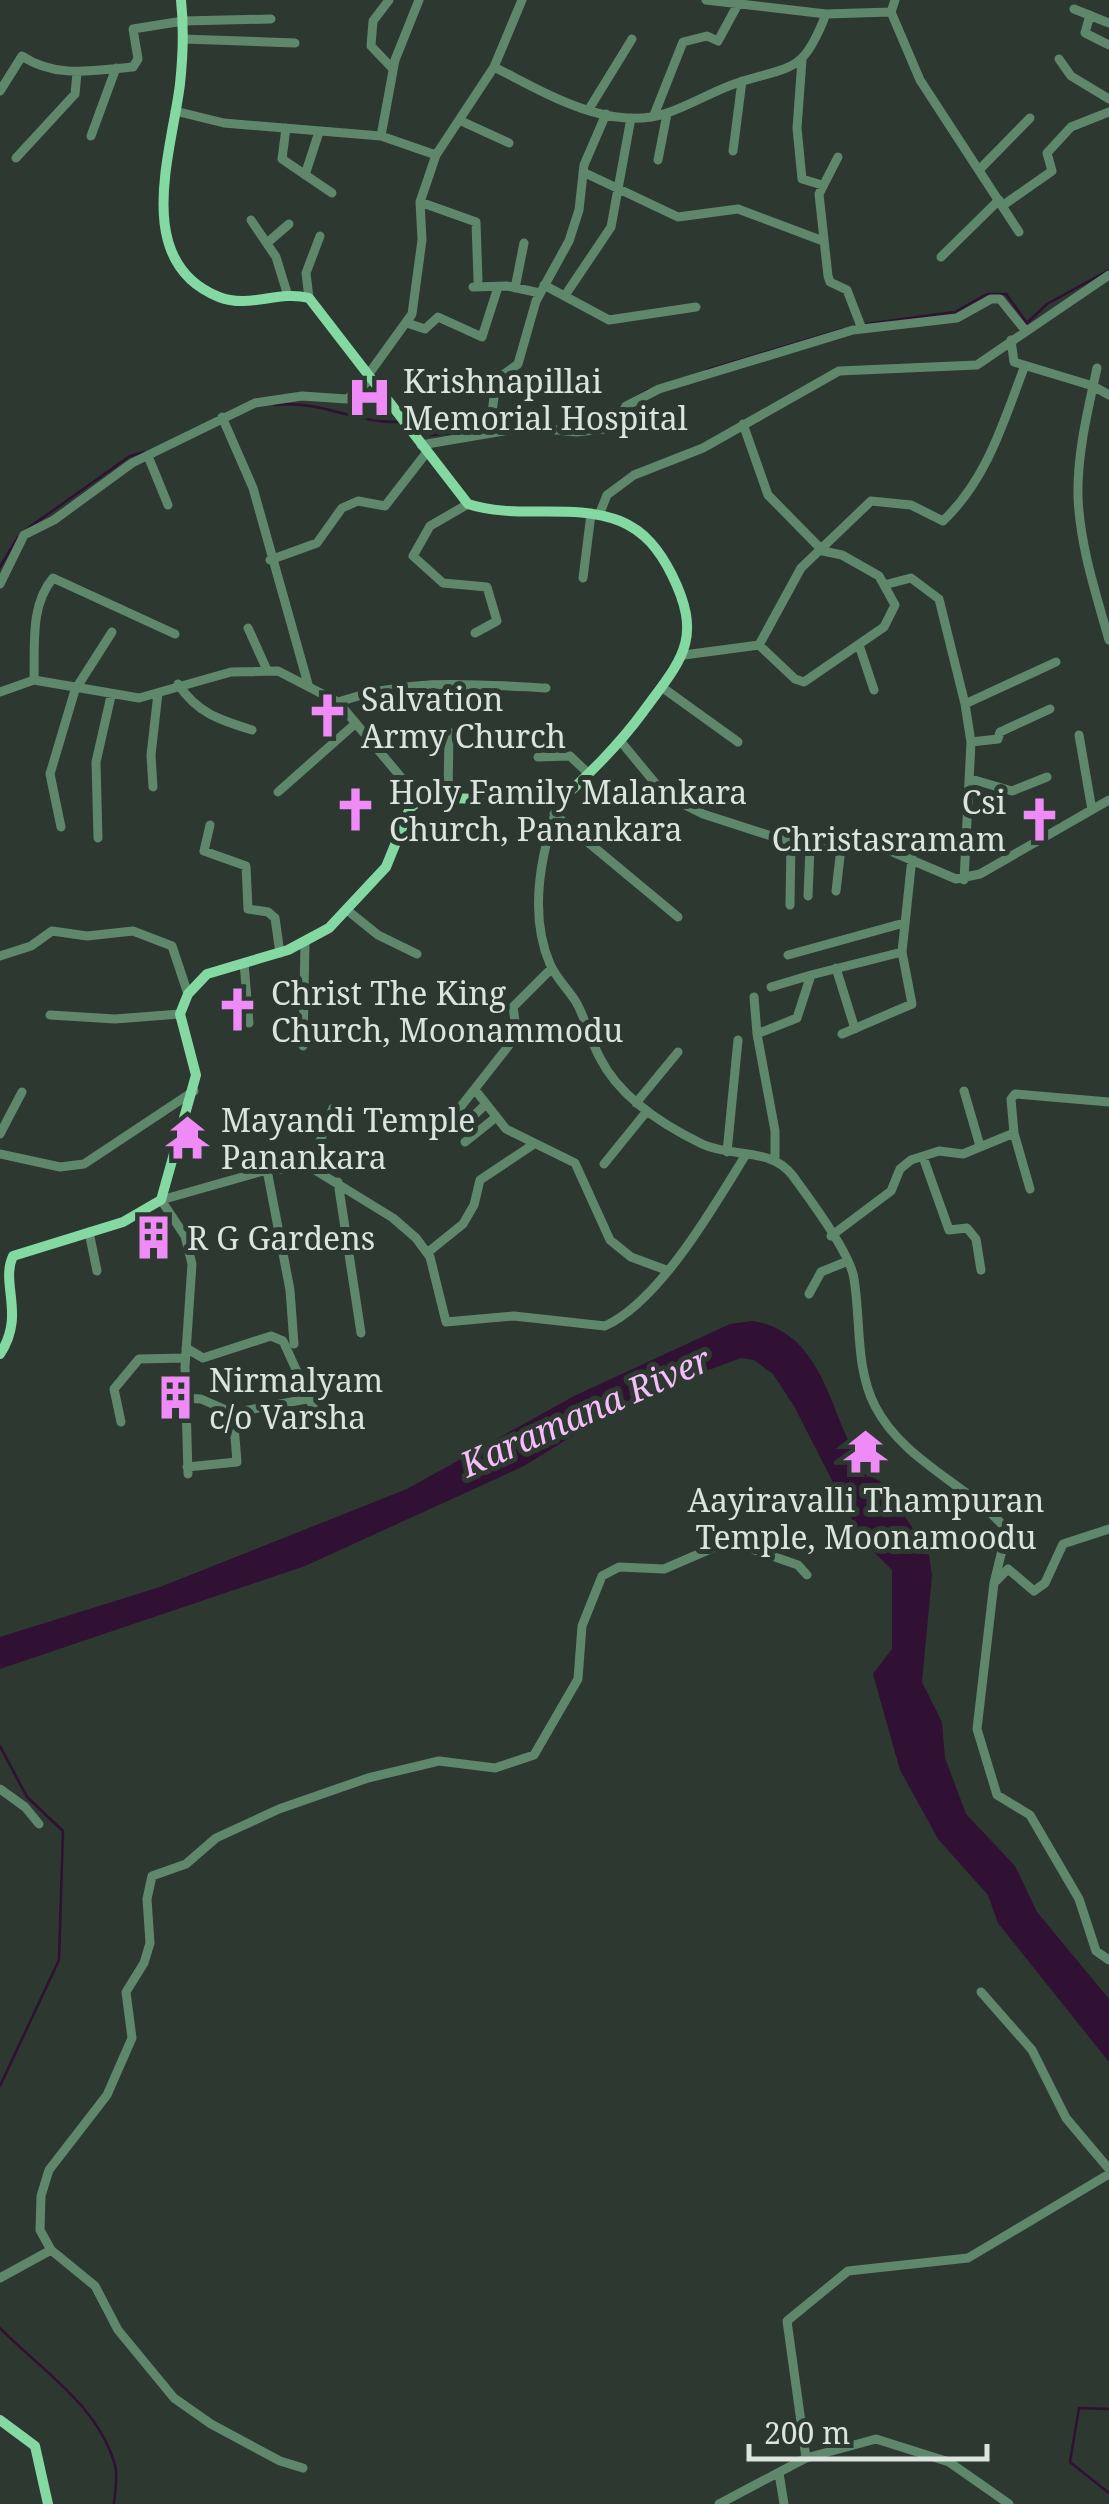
<svg xmlns="http://www.w3.org/2000/svg" width="1109" height="2504" font-family="'Noto Serif',serif">
	<rect width="100%" height="100%" fill="#2c3830"/>
	<path fill="#301033" d="M752 1321C806 1328 824 1380 841 1424 848 1441 855 1451 854 1469L880 1481 928 1550 932 1575 922 1682 942 1722 945 1758 966 1814 1015 1866 1037 1912 1109 1999V2062L998 1923 988 1895 938 1839 900 1770 873 1674 892 1649V1570L863 1541 794 1406 773 1374 754 1360 741 1358 635 1397 524 1466 305 1566 0 1669V1637L160 1587 407 1489 574 1396 730 1324Z"/>
	<g fill="none" stroke-linecap="round" stroke-linejoin="round">
		<path stroke="#301033" stroke-width="2.5" d="M866 324 955 312 987 294H1006L1027 323 1047 304 1109 270
			M707 370 843 329
			M625 403 648 390
			M274 405C324 400 349 422 397 422
			M591 426 612 423 619 409
			M431 435 484 430
			M24 531 130 456 145 452
			M0 567 18 537
			M0 1746 27 1797 63 1831 59 1960 0 2086
			M0 2328C41 2370 98 2405 115 2465 118 2476 115 2492 114 2504
			M1109 2409 1079 2408 1070 2462 1109 2493"/>
		<path stroke="#5f876c" stroke-width="9" d="M389 0 373 21 371 46 393 69
			M706 0 826 14
			M1074 9 1109 23
			M891 12 920 80 1019 232
			M1090 15 1085 33 1109 45
			M183 39 295 43
			M1059 59 1071 76 1109 99
			M802 60 797 128 802 179 822 185
			M494 67 522 0
			M0 91 22 56C56 79 95 70 133 67L138 59 133 29 183 21 271 19
			M589 109 632 39
			M175 111 224 123 381 136 436 155 494 67C544 92 609 133 667 113 691 105 713 91 737 83 793 65 803 74 826 14L891 12 895 0
			M654 115 683 42 707 36 718 41 738 4
			M459 120 509 143
			M286 128 282 159 332 193
			M91 136 116 68
			M381 136 395 60 419 0
			M733 151 742 81
			M838 157 819 194 828 276 830 282 847 290 862 329
			M16 158 75 94 77 73
			M658 160 667 114
			M979 170 1030 118
			M583 172 678 217 738 209 823 241
			M305 175 319 132
			M420 202 476 222 478 280
			M1002 206 1052 171 1047 153 1071 127 1109 112
			M251 220 276 257 288 296
			M267 243 289 224
			M941 257 999 200
			M544 285 609 320 696 307
			M473 287 507 286 540 293
			M515 288 524 243
			M568 291 611 227 631 118
			M309 298 306 273 320 236
			M407 323 425 329 438 317 482 337 498 287
			M1011 340 1014 362 1093 386 1109 395
			M1097 368C1088 410 1077 453 1078 497 1080 546 1096 594 1109 640
			M368 375 412 314 422 240 420 202 436 155
			M222 417 253 488 308 684
			M491 422 496 380 518 364 536 301 569 241 579 210 584 165 606 114
			M421 445 527 427 576 432 614 428 626 406 659 389 853 330 957 318 991 299H1000L1025 330
			M148 456 168 505
			M468 504 430 526 413 556 443 583 487 587 497 621 475 633
			M599 515 607 495 634 475 703 448 839 371 977 365 1109 275
			M270 560 317 543 342 508 358 501 385 506 427 452
			M583 578 591 514
			M0 584 24 535 54 520 132 463 255 403 302 396 347 399 371 379
			M884 585 911 578 939 599 965 704
			M248 628 267 670
			M759 645 801 568 871 501 911 505 943 521C987 479 1003 423 1024 368
			M859 645 874 690
			M684 655 759 645 795 679 804 682 884 627 895 605 879 576 842 555 823 551 768 495 743 424
			M34 680C35 645 30 605 53 578L175 634
			M178 684C197 713 220 720 252 730
			M663 688 738 742
			M0 692 34 680 139 698 231 672 278 671 338 702 410 788 424 797
			M338 702C412 678 469 684 546 688
			M1079 735 1092 810
			M971 742 998 739 1000 732 1050 709
			M622 743 665 795 703 814 802 846 831 850 874 844 956 879 980 874 1109 800
			M538 757 570 756 589 774
			M971 779 1012 791 1047 777
			M153 787 151 755 158 693
			M278 792 356 723
			M448 797 449 732
			M559 802C541 852 528 913 550 964 556 978 568 989 576 1002 586 1019 590 1040 600 1058 620 1098 663 1125 702 1144 732 1158 772 1147 793 1176 809 1198 851 1254 854 1279 861 1320 855 1367 875 1406 903 1461 969 1485 1007 1530L994 1583 977 1729 997 1795 1030 1815 1079 1899 1096 1951 1109 1960
			M554 814 678 917
			M210 825 204 851 246 866 248 909 268 912 275 918 280 953
			M61 827 50 774 75 690 112 632
			M98 838 96 762 111 696
			M964 880 971 742 965 704 1056 662
			M836 891 841 848
			M808 896 810 848
			M790 905 791 842
			M347 910 378 935 417 954
			M788 955 904 923
			M0 956 31 946 52 931 87 936 133 931 172 946 188 994
			M244 963 249 1023
			M836 968 855 1029
			M771 987 811 975
			M754 997 757 1034
			M50 1015 115 1019 180 1014
			M842 1034 912 1004 902 952 912 858
			M303 1046 305 942
			M476 1091 506 1129 575 1163 610 1240 631 1257 666 1270
			M964 1091 980 1146
			M636 1103 678 1052
			M451 1119 517 1035 513 1007 552 968
			M456 1132 485 1105
			M1014 1133 1011 1099 1015 1094 1109 1102
			M0 1134 22 1092
			M465 1142 495 1118
			M727 1152 738 1040
			M0 1154 60 1167 84 1164 194 1091
			M923 1157 949 1230 967 1228 976 1239 981 1270
			M775 1159V1131L757 1034 797 1018 811 975 902 952
			M604 1164 647 1111
			M310 1167 333 1108
			M267 1170 290 1290 294 1344
			M338 1182 361 1333
			M89 1232 97 1271
			M831 1236 891 1191 900 1169 911 1160 939 1151 963 1154 1014 1133 1030 1189
			M427 1253 463 1224 474 1205 480 1180 534 1144
			M809 1294 821 1272 848 1261
			M186 1348 203 1358 271 1336 283 1341 321 1424
			M185 1398 201 1399 233 1413 312 1398
			M121 1422 114 1389 139 1359 185 1358
			M187 1467 237 1462 233 1413
			M188 1474 185 1367 192 1264 185 1236 161 1200 267 1170 310 1167 393 1218 416 1238 430 1257 446 1322 514 1316 605 1326C660 1301 714 1206 745 1156
			M996 1581 1008 1569 1034 1591 1045 1583 1063 1544 1109 1529
			M0 1789 25 1807 39 1824
			M981 1992 1032 2050 1066 2118 1109 2169
			M0 2278 51 2250
			M806 2458 876 2439 949 2462 1009 2504
			M303 2468 280 2461 211 2424 174 2398 118 2330 95 2286 51 2250 40 2230 41 2196 49 2170 107 2095 132 2038 126 1992 144 1963 150 1943 147 1899 152 1876 186 1864 216 1838 279 1809 368 1778 439 1761 495 1768 534 1755 578 1679 582 1626 602 1576 619 1567 664 1569 729 1541 798 1565 807 1575
			M779 2473 784 2504
			M719 2504 806 2458 787 2321 848 2271 968 2258 1109 2174"/>
		<path stroke="#84d8a1" stroke-width="10" d="M0 1354C26 1315 0 1284 13 1256L123 1222 161 1200 196 1075 180 1014 188 994 207 974 288 950 329 928 386 867 410 808 424 797 559 802C590 773 618 746 643 712 681 660 704 640 672 575 660 551 645 531 620 521 572 502 516 520 468 504L309 298C278 290 250 309 219 297 131 262 172 151 180 84 183 56 184 28 181 0
			M0 2420 35 2446 48 2504"/>
	</g>
	<defs>
		<symbol id="hospital-bare" viewBox="-9 -9 18 18"><path d="M-5-5h3v3.5h4V-5h3V5h-3V1.5h-4V5h-3Z" fill="#ef8bf6" stroke="#2c3830" stroke-width="2.5" paint-order="stroke"/></symbol>
		<symbol id="church-bare" viewBox="-9 -9 18 18"><path d="M-1.2-6h2.4v3.5h3.3v2.4h-3.3V6h-2.4V-.1h-3.3v-2.4h3.3Z" fill="#ef8bf6" stroke="#2c3830" stroke-width="2.5" paint-order="stroke"/></symbol>
		<symbol id="temple-bare" viewBox="-9 -9 18 18"><path d="M0-6L5-2H3V0L6.5 2.5H4V6H1.5V3h-3V6H-4V2.5H-6.5L-3 0V-2H-5Z" fill="#ef8bf6" stroke="#2c3830" stroke-width="2.5" paint-order="stroke"/></symbol>
		<symbol id="building-bare" viewBox="-9 -9 18 18"><path d="M-4-6H4V6H1V3H-1V6H-4ZM-2.5-4.3h1.7v1.8h-1.7ZM.8-4.3h1.7v1.8H.8ZM-2.5-1h1.7V.8h-1.7ZM.8-1h1.7V.8H.8Z" fill="#ef8bf6" stroke="#2c3830" stroke-width="2.5" paint-order="stroke"/></symbol>
	</defs>
	<g fill-rule="evenodd">
		<use href="#hospital-bare" x="338" y="366" width="63" height="63"/>
		<use href="#church-bare" x="296" y="684" width="63" height="63"/>
		<use href="#church-bare" x="324" y="778" width="63" height="63"/>
		<use href="#church-bare" x="1008" y="788" width="63" height="63"/>
		<use href="#church-bare" x="206" y="978" width="63" height="63"/>
		<use href="#temple-bare" x="156" y="1106" width="63" height="63"/>
		<use href="#building-bare" x="122" y="1206" width="63" height="63"/>
		<use href="#building-bare" x="144" y="1366" width="63" height="63"/>
		<use href="#temple-bare" x="834" y="1420" width="63" height="63"/>
	</g>
	<g text-anchor="middle" dominant-baseline="central" stroke-width="10" stroke-linejoin="round" paint-order="stroke">
		<g font-size="32" fill="#dce4de" stroke="#2c3830" text-anchor="start">
			<text x="403" y="380">Krishnapillai<tspan x="403" dy="37">Memorial Hospital</tspan></text>
			<text x="361" y="698">Salvation<tspan x="361" dy="37">Army Church</tspan></text>
			<text x="389" y="791">Holy Family Malankara<tspan x="389" dy="37">Church, Panankara</tspan></text>
			<text x="1006" y="801" text-anchor="end">Csi<tspan x="1006" dy="37">Christasramam</tspan></text>
			<text x="271" y="992">Christ The King<tspan x="271" dy="37">Church, Moonammodu</tspan></text>
			<text x="221" y="1119">Mayandi Temple<tspan x="221" dy="37">Panankara</tspan></text>
			<text x="187" y="1237">R G Gardens</text>
			<text x="209" y="1379">Nirmalyam<tspan x="209" dy="37">c/o Varsha</tspan></text>
			<text x="866" y="1499" text-anchor="middle">Aayiravalli Thampuran<tspan x="866" dy="37">Temple, Moonamoodu</tspan></text>
		</g>
		<g font-size="35" font-style="italic" fill="#f7bdfa" stroke="#2c3830">
			<text transform="translate(585 1411) rotate(-24)">Karamana River</text>
		</g>
	</g>
	<path d="M749 2444v15h238v-15" fill="none" stroke="#dce4de" stroke-width="5"/>
	<text x="764" y="2444" font-size="30" fill="#dce4de" stroke="#2c3830" stroke-width="8" paint-order="stroke">200 m</text>
</svg>
